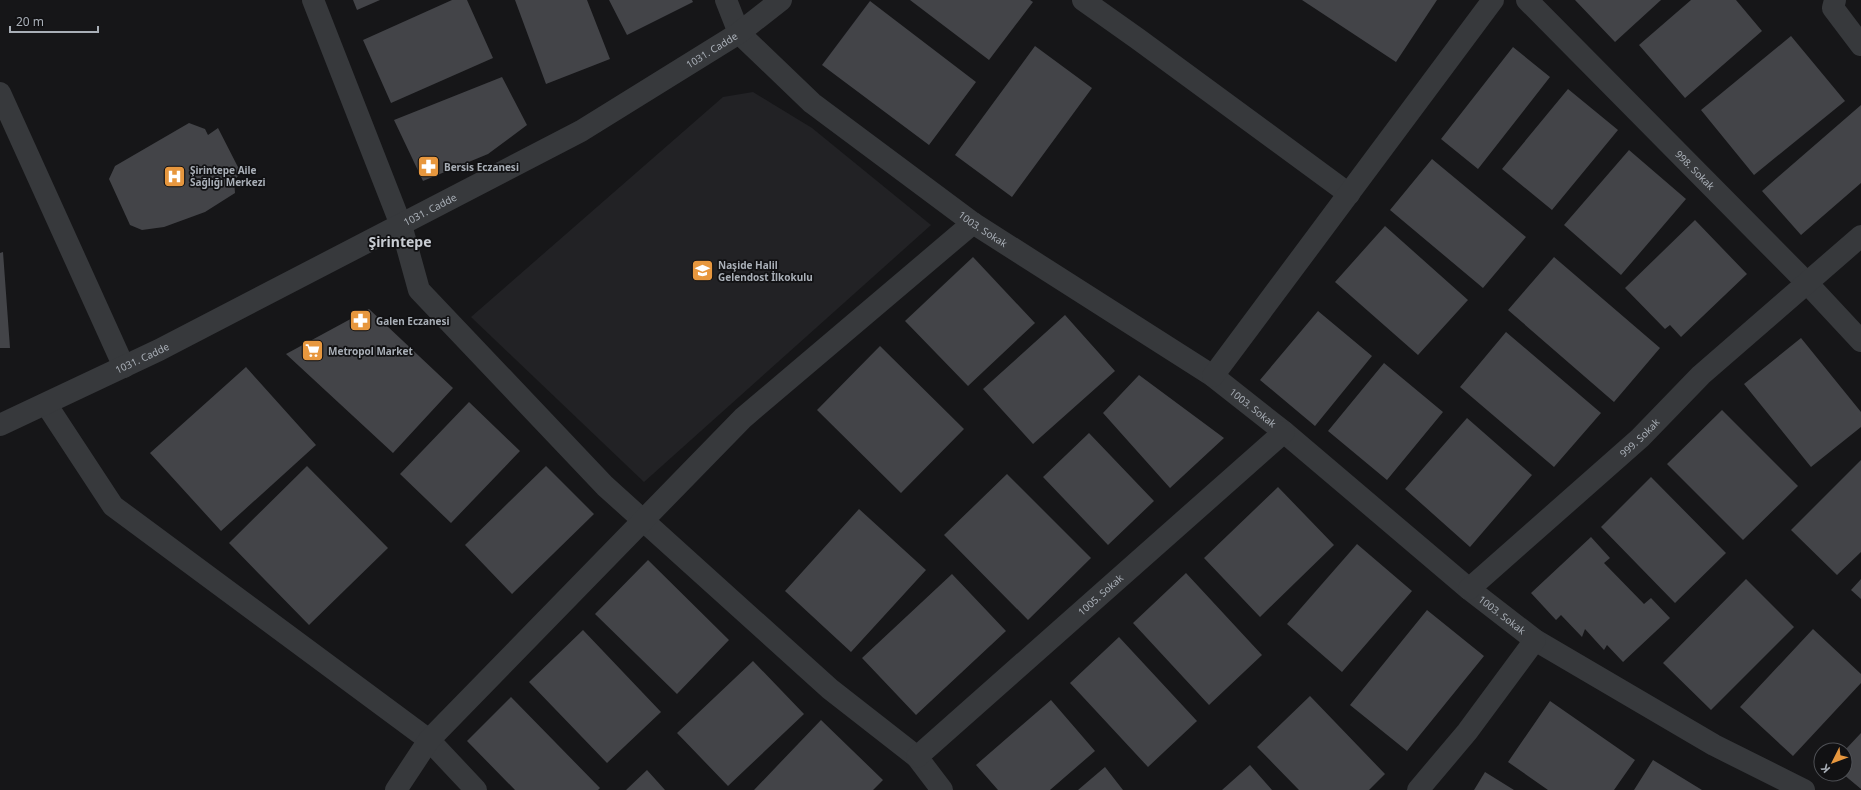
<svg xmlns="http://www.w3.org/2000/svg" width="1861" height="790" font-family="'Noto Sans',sans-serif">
	<rect width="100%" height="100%" fill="#161618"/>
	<path fill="#222225" d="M753 92 812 128 931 225 644 482 471 317 723 97Z"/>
	<path fill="#434448" d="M353 0H380L357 10Z
		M452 0H467L493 58 391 103 363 40Z
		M515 0H587L610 59 546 84Z
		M609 0H692L693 2 627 35Z
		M910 0H1030L1033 2 989 60Z
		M1302 0H1437L1396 62Z
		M1575 0H1661L1615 42Z
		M1691 0H1736L1762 31 1685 98 1639 45Z
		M870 1 976 82 929 145 822 65Z
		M1791 36 1845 101 1754 175 1701 110Z
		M1035 46 1092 88 1012 197 955 155Z
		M1513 47 1550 77 1478 169 1441 139Z
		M502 77 527 125 488 154 423 181 394 120Z
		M1568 89 1618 130 1552 210 1502 169Z
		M1861 105V183L1801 235 1762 191Z
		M189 123 205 129 208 135 218 128 241 173 234 180 235 193 205 212 164 227 142 230 130 225 109 179 115 166Z
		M1629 150 1686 199 1621 275 1564 225Z
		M1432 159 1526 237 1483 288 1390 210Z
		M1695 220 1747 274 1681 337 1670 325 1665 329 1625 288Z
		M1385 226 1468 300 1418 355 1335 282Z
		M3 252 10 348H0V253Z
		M973 257 1035 323 968 386 905 321Z
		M1554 257 1660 348 1614 402 1508 310Z
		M369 309 453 388 393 453 286 354Z
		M1318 311 1372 356 1315 426 1260 380Z
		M1065 315 1115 371 1033 444 983 389Z
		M1506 332 1601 413 1554 467 1460 387Z
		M1801 338 1861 412V427L1811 467 1744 384Z
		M880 346 964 429 901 493 817 410Z
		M1384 363 1443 412 1387 480 1328 431Z
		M246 367 316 445 221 531 150 453Z
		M1139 375 1224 438 1170 488 1103 413Z
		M469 402 520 451 451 523 400 474Z
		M1722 410 1798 486 1743 540 1667 464Z
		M1467 418 1532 475 1470 547 1405 489Z
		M1089 433 1154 501 1108 545 1043 477Z
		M1861 460V552L1837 575 1791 530Z
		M307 466 388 548 309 625 229 543Z
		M546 466 594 514 512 594 465 545Z
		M1007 474 1091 558 1028 620 944 535Z
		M1651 477 1726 553 1675 603 1601 527Z
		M1278 487 1334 545 1260 617 1204 558Z
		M859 509 926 570 851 652 785 591Z
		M1591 537 1610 558 1604 563 1644 604 1651 598 1670 618 1623 662 1607 645 1604 650 1585 629 1582 637 1561 615 1556 620 1531 593Z
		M1357 544 1412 591 1342 672 1287 624Z
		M648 560 729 640 677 694 595 614Z
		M1186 573 1262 655 1209 705 1133 623Z
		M952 574 1006 631 916 715 862 658Z
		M1746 579 1794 627 1711 710 1663 663Z
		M1861 579V599L1851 590Z
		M1427 610 1484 656 1407 751 1350 705Z
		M1813 629 1861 674V683L1793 756 1740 707Z
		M583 630 661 712 607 763 529 682Z
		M1119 637 1197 721 1148 767 1070 683Z
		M753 661 804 714 728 786 677 733Z
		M1310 696 1385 774 1369 790H1299L1257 747Z
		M511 697 600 788 598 790H515L467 741Z
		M1051 700 1095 751 1050 790H998L976 765Z
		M1550 701 1635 760 1614 790H1548L1508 762Z
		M821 720 883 780 873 790H754Z
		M1861 733V789L1843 774H1845V750Z
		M1653 760 1702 790H1634Z
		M1250 765 1272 790H1222Z
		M1105 767 1123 790H1078Z
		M647 770 665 790H626Z
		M1485 772 1514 790H1474Z"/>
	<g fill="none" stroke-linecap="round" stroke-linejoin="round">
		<g stroke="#37393c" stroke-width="22">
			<path d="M313 0 401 225 419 290 605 486 830 689 917 757 942 790"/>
			<path id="s1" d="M726 0 739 33 812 103 973 223 1213 376 1284 432 1469 589 1535 640 1714 745 1804 790"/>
			<path d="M1083 0 1138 39 1349 194"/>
			<path id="s2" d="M1527 0 1807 283 1861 341"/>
			<path d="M1835 0 1833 8 1861 45"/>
			<path d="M0 93 124 367"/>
			<path d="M1213 376 1493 0"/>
			<path d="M46 404 113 506 429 740 476 790"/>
			<path id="s3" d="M1469 589 1640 438 1701 375 1861 236"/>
			<path id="s4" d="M917 757 1284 432"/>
			<path d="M396 790 429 740 743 418 973 223"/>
			<path d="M1418 790 1467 732 1535 640"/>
		</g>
		<path stroke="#37393c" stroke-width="22" id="s5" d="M0 425 159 350 581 131 739 33 781 0"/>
	</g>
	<defs>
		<symbol id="pharmacy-square" viewBox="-11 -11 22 22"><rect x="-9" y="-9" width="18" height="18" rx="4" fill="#e7973e" stroke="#111113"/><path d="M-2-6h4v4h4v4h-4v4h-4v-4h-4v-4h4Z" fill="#fff"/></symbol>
		<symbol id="hospital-square" viewBox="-11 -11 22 22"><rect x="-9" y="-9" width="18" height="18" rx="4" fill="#e7973e" stroke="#111113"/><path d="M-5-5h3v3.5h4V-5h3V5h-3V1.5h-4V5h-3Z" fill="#fff"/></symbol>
		<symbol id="school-square" viewBox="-11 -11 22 22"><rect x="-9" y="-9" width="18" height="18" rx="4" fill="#e7973e" stroke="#111113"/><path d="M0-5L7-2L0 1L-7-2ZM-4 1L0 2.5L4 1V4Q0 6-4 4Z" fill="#fff"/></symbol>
		<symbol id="supermarket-square" viewBox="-11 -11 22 22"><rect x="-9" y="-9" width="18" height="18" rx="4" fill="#e7973e" stroke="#111113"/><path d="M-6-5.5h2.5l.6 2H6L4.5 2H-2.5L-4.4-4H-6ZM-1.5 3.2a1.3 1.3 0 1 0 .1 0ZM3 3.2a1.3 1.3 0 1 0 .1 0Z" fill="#fff"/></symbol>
	</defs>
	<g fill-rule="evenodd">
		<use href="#pharmacy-square" x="416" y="154" width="25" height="25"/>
		<use href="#hospital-square" x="162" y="164" width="25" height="25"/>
		<use href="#school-square" x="690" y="258" width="25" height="25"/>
		<use href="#pharmacy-square" x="348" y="308" width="25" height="25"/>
		<use href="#supermarket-square" x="300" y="338" width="25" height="25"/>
	</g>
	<g text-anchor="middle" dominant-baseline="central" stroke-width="3.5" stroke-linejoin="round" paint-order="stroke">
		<g font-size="10" fill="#a9afb7" stroke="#111113">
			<text stroke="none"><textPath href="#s5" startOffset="805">1031. Cadde</textPath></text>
			<text stroke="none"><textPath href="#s2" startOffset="239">998. Sokak</textPath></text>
			<text stroke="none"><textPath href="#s5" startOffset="481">1031. Cadde</textPath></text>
			<text stroke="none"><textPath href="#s1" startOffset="349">1003. Sokak</textPath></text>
			<text stroke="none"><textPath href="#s5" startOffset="157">1031. Cadde</textPath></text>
			<text stroke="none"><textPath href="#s1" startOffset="673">1003. Sokak</textPath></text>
			<text stroke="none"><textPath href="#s3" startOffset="228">999. Sokak</textPath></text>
			<text stroke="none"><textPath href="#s4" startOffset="245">1005. Sokak</textPath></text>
			<text stroke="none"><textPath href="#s1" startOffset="997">1003. Sokak</textPath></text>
		</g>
		<g font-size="10" font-weight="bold" fill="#a9afb7" stroke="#111113" text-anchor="start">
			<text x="444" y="167">Bersis Eczanesi</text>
			<text x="190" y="170">Şirintepe Aile<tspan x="190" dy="12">Sağlığı Merkezi</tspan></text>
			<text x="718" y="265">Naşide Halil<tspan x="718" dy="12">Gelendost İlkokulu</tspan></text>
			<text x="376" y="321">Galen Eczanesi</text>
			<text x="328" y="351">Metropol Market</text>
		</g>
		<g font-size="14" font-weight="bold" fill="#c9cdd3" stroke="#111113">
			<text x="400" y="241">Şirintepe</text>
		</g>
	</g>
	<g transform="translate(1833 762) rotate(228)"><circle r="19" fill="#111113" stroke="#4e5055"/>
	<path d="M0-3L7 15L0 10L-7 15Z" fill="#e7973e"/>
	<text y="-6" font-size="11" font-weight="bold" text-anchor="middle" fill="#a9afb7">K</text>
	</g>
	<path d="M10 26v6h88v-6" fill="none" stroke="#a9afb7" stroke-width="2"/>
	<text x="16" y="26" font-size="12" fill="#a9afb7" stroke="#111113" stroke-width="3" paint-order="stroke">20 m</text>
</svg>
